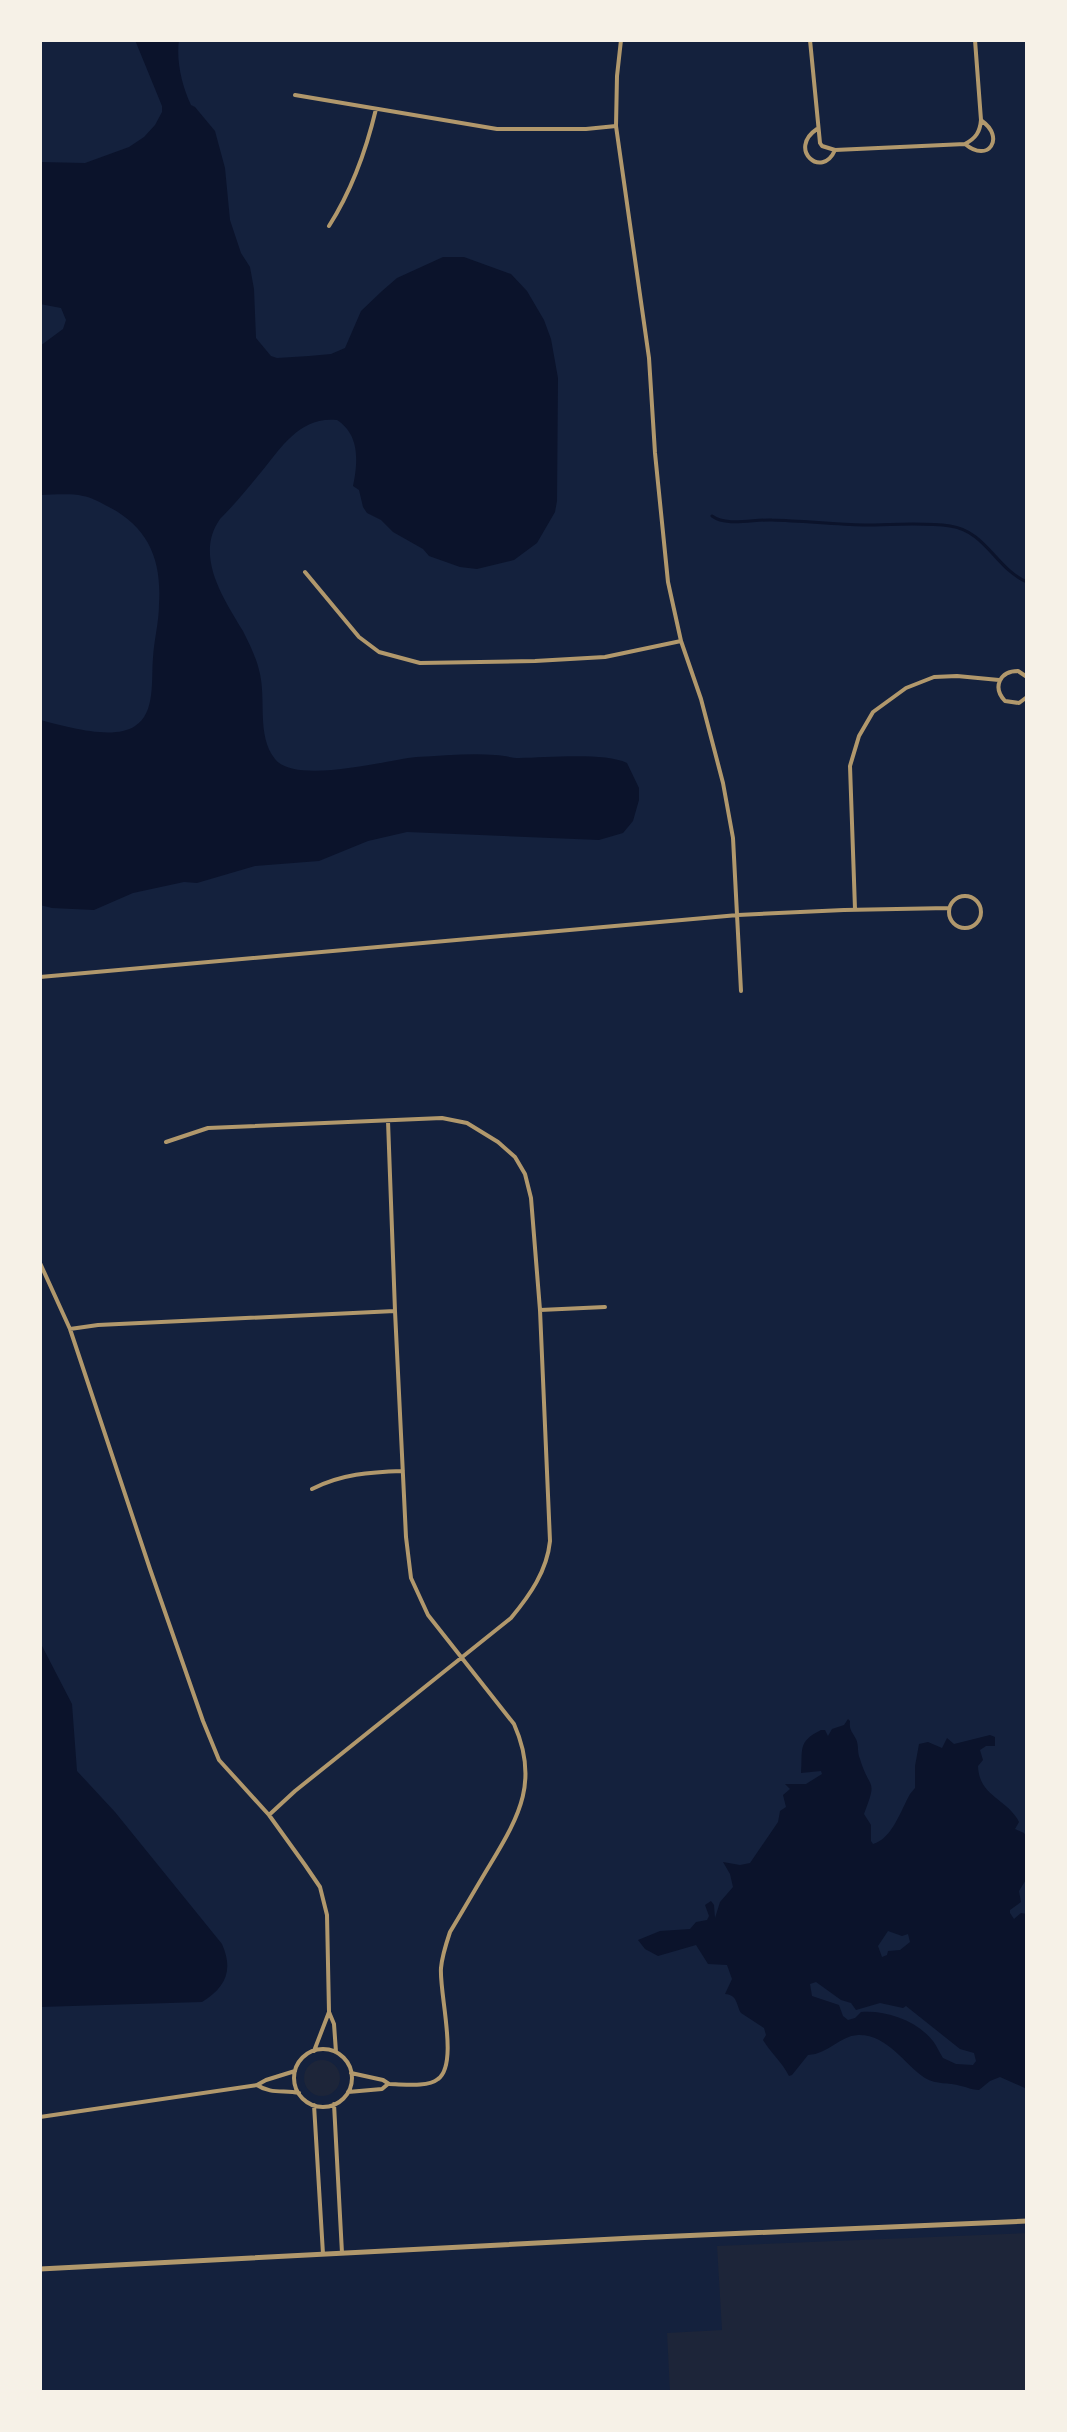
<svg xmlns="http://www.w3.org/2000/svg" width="1067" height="2432" font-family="Arial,sans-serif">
	<rect width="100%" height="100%" fill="#14213d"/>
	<path fill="#1d2539" d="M304 2078a18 18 0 1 1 36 0a18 18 0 1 1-36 0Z
		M1027 2233V2392H670L667 2333 722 2330 717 2246Z"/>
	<path fill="#0b132b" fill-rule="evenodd" d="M135 40H179C176 61 182 86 191 105L195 107 215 131 225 168 230 220 241 253 250 267 254 289 256 338 271 356 277 358 309 356 331 354 345 348 361 311 382 291 397 278 443 257H464L511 274 527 291 544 320 551 339 558 378 557 501 555 512 537 543 514 560 477 569 460 567 429 556 423 549 393 532 381 520 367 513 363 507 359 490 353 486C358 462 360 435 337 420 301 416 282 446 262 471 249 487 235 504 220 519 194 556 224 599 243 631 249 643 256 657 259 670 267 698 256 735 275 759 295 785 387 760 416 757 442 756 469 753 495 755 503 755 511 758 519 758 546 758 604 752 627 763L639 788V800L633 821 623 833 599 840 407 832 368 841 319 861 255 866 197 883 184 882 133 893 94 910 52 908 40 905V720C65 726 113 741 135 726 156 713 151 679 153 658 154 640 159 622 159 604 162 558 147 525 105 505 98 501 90 497 83 496 69 493 54 495 40 495V346L63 329 66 320 61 308 40 304V162L85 163 129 147 144 137 155 125 162 112V106Z
		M40 1642 72 1704 77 1771 115 1812 222 1944C234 1971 225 1988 202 2002L40 2007Z
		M848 1719 850 1721C849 1730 852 1731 856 1739 859 1745 857 1752 860 1759 870 1792 878 1777 864 1814L871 1825V1841L873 1844C892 1839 901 1810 910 1794L915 1788V1766L919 1744 928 1742 942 1748 947 1738 954 1744 990 1735 995 1737V1746H986L980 1750 983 1760 978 1766C979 1797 1008 1799 1019 1822L1015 1829 1024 1833 1027 1838V1878L1019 1891 1021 1902 1010 1910V1913L1014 1919 1021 1913 1027 1914V2089L1000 2077 990 2081 979 2090C972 2090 967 2087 961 2086 948 2082 937 2085 925 2078 904 2064 887 2034 858 2035 839 2036 829 2054 808 2055L792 2075 789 2076C782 2062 771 2053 763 2040L766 2035 764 2028 741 2013C736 2005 738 1995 725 1994L732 1979 727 1965 708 1964 696 1945 658 1956 645 1949 638 1940 660 1931 690 1929 696 1922 707 1920 709 1916 705 1905 711 1901 714 1905 715 1918 720 1902 733 1887 730 1874 723 1862 740 1865 750 1863 778 1822 780 1811 786 1807 783 1795 790 1789 785 1784H806L822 1774 821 1771 801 1773C803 1749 797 1742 821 1730H825L828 1736 832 1729 844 1725ZM888 1931 902 1936 908 1934 910 1942 900 1950 888 1951 887 1955 882 1957 878 1946ZM816 1982 841 2000 851 2003 856 2010 880 2003 903 2008 906 2006 960 2049 974 2053 976 2061 973 2065 956 2064 943 2058C939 2052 937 2046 933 2041 916 2020 886 2010 861 2012L855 2018 848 2020 843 2016 839 2005 812 1996 810 1984Z"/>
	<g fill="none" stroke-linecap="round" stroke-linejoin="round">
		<path stroke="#0b132b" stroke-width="3" d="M712 516C727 527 754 519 772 520 803 521 833 524 864 525 892 525 922 522 950 526 986 531 996 569 1027 582"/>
		<path stroke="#b1986c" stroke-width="4" d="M621 40 617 76 616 126 649 358 655 453 668 582 681 641 701 699 723 783 733 838 741 991
			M810 40 820 143 822 146 835 150 965 144C976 138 980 132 981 120L975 40
			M295 95 497 129H586L616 126
			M817 129C787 149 822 180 835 150
			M965 144C989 164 1005 137 982 121
			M329 226C352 190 366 151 376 109
			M305 572 359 637 379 652 420 663 535 661 605 657 681 641
			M1027 677 1018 671C1000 671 992 687 1005 701L1019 703 1027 697
			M949 912a16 16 0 1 1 32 0a16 16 0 1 1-32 0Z
			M855 909 850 766 859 736 873 712 906 688 934 677 957 676 999 680
			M40 977 738 915 844 910 949 908
			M166 1142 208 1128 442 1118 467 1123 498 1142 515 1157 525 1174 531 1198 540 1310 550 1541C547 1571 530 1595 511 1618L295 1791 269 1815
			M40 1263 70 1329 150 1569 203 1721 219 1760 269 1815 305 1865 320 1887 327 1915 329 2012 334 2024 336 2052
			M540 1310 605 1307
			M70 1329 98 1325 395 1311
			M312 1489C341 1474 370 1472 403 1471
			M294 2078a29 29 0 1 1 58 0a29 29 0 1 1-58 0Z
			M314 2051 329 2012
			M351 2073 383 2080 389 2084C402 2084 427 2088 438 2079 459 2064 439 1993 441 1968 442 1956 446 1944 450 1932 464 1909 477 1886 491 1863 520 1815 539 1780 514 1724L428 1615 411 1578 406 1537 395 1311 388 1121
			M257 2085C270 2094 284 2090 299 2093
			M348 2092 382 2089 388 2084
			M334 2104 342 2253
			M314 2105 323 2254
			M40 2117 257 2085 266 2080 295 2071"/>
		<path stroke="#b1986c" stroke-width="5" d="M40 2269 633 2238 1027 2221"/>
	</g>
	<rect width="1067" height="2432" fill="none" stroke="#f6f1e7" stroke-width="84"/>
</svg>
